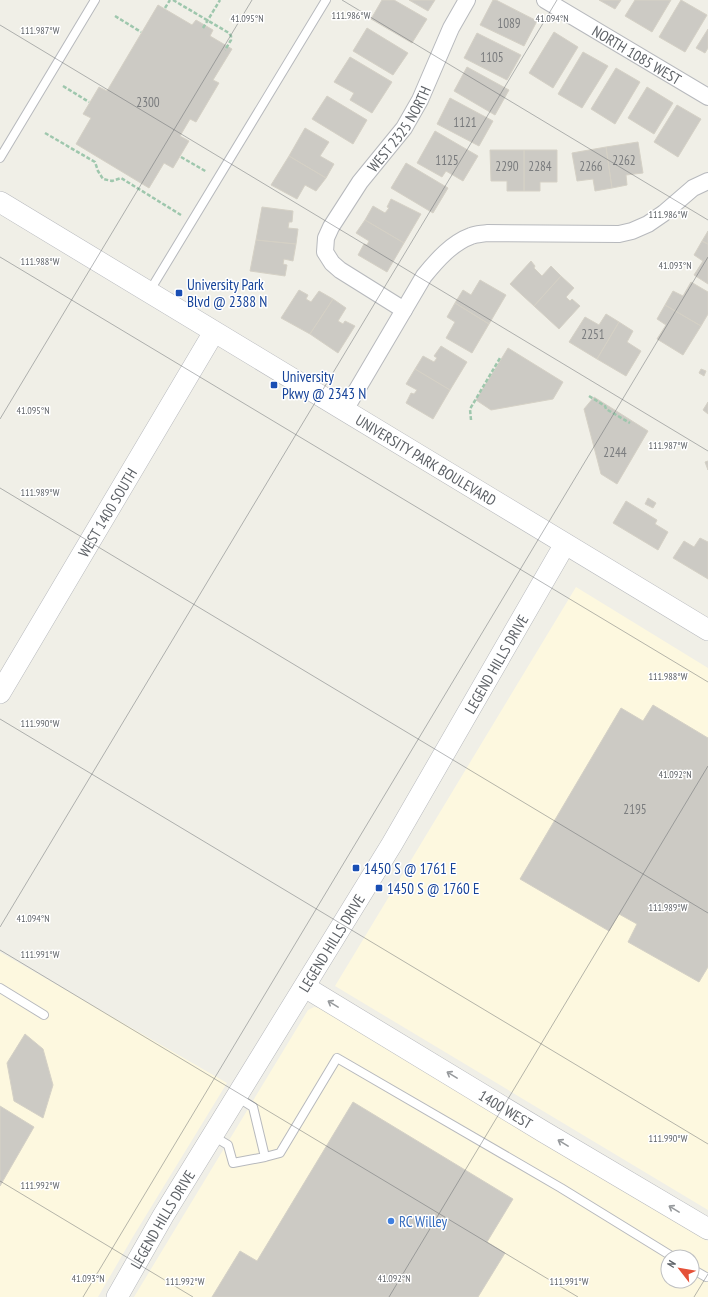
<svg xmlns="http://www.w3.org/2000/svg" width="708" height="1297" font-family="'PT Sans Narrow',sans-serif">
	<rect width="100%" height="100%" fill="#f0efe7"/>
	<path fill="#fdf8df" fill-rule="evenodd" d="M576 587 708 668V1210L335 986Z
		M0 952 227 1083 134 1235 98 1297H0Z
		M314 1007 324 1009 708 1241V1297H134L308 1010ZM668 1257H692V1281H668Z"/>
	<path fill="#cccac4" stroke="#d5d1c6" d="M382 0H394L427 19 412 43 371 19Z
		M409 0H435L428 11Z
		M493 0H496L537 21 524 46 480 25Z
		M599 0H621L615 9Z
		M635 0H671L652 32 625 16Z
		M681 0 707 15 685 52 659 37Z
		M158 5 192 25 196 20 213 30 210 36 232 49 213 80 219 83 196 122 190 119 180 136 189 141 173 168 164 163 149 188 76 144 91 118 83 114 99 87 107 91Z
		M367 28 408 53 393 75 353 51Z
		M708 29V48L705 53 696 48Z
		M554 32 578 47 553 88 529 73Z
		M477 33 521 55 507 80 464 58Z
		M583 52 608 66 582 108 558 94Z
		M350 57 392 82 372 113 350 100 354 93 334 82Z
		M467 67 509 90 495 115 454 91Z
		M616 68 640 82 615 124 591 109Z
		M647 87 673 103 654 134 628 118Z
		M327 96 367 120 353 144 312 119Z
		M450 98 493 121 479 146 437 124Z
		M677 105 701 119 678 157 654 142Z
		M305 128 329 142 320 156 334 164 326 178 289 156Z
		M435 131 478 156 463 181 446 171 442 177 417 163Z
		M638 142 643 173 626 175 627 185 612 188 606 147Z
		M606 147 612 188 595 191 593 179 577 181 572 153Z
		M490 150H524V191H507V181H491Z
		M524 150H557V182H540V191H524Z
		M289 156 326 178 316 191 305 185 297 199 271 185Z
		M406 163 448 188 433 213 391 188Z
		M391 199 421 214 404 243 365 220 373 206 385 213 389 208 387 207Z
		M262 207 293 211 292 222H289L288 228 298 229 296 244 256 240Z
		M365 220 404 243 387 272 358 255 364 244 367 245 369 241 356 233Z
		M708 231V244L702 241Z
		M256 240 296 244 293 261 284 259 283 264 287 265 285 276 250 271Z
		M702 241 708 244V284L694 275 703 261 694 255Z
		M531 261 535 266 534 268 542 276 551 266 561 276 534 306 510 284Z
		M561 276 574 288 566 297 570 301 572 299 580 306 559 329 534 306Z
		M480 280 506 295 489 324 455 303 463 290 471 295Z
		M691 282 708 292V314L701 326 665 305 673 291 683 296Z
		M299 290 308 295 306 299 311 302 319 291 333 299 310 334 281 318Z
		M333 299 346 308 338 321 343 324 345 321 355 326 338 353 310 334Z
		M455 303 489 324 472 353 446 338 455 322 447 317Z
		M665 305 701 326 683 355 657 339 666 325 657 319Z
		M606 314 619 322 597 359 569 342 585 317 599 325Z
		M619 322 633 331 627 342 641 351 626 376 597 359Z
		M441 346 467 362 450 390 415 369 423 356 434 362 437 358 434 356Z
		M508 348 563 382 553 399 491 410 476 400Z
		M415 369 450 390 433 419 406 403 411 393 414 394 417 390 406 384Z
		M701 369 706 371 704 376 699 373Z
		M594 397 648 431 617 484 601 474 584 409Z
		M708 402V414L703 410Z
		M708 461V470L705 462Z
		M648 498 656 503 653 508 645 504Z
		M626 501 657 520 655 524 668 532 658 550 613 523Z
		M700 538 708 542V579L673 558 684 541 694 547Z
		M653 705 708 738V967L699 982 628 942 637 924 619 914 609 931 520 879 621 708 643 721Z
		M25 1034 43 1049 53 1085 43 1118 14 1101 7 1063Z
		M353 1102 513 1199 487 1242 505 1253 478 1297H212L240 1251 257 1261Z
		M0 1106 34 1127 0 1186Z"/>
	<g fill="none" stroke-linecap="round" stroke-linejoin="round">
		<defs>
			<path id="service" d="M0 158 95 0
				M149 292 326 0
				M0 988 44 1015
				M237 1097 253 1107 265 1157 280 1153 337 1058 561 1188 673 1257
				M213 1136 228 1145 233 1163 265 1157
				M692 1269 706 1277"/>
			<g id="minor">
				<path id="s1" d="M545 0 708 97"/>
				<path id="s2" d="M404 310 340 270 332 263 325 252 326 238 331 227 360 182 404 128 420 100 451 28 467 0"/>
				<path d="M345 410 424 276C437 260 452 243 471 236 476 234 482 234 487 233L619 234 632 231 648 224 664 213 693 188 708 181"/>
			</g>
			<g id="tertiary">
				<path id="s3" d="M0 202 708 630"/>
				<path id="s4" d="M0 693 214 332"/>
				<path id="s5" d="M305 987 544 1132 708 1229"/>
				<path id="s6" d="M117 1297 163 1216 392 844 565 544"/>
			</g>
		</defs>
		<use href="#service" stroke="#b7b9bd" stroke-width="10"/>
		<use href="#minor" stroke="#b7b9bd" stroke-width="18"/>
		<use href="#tertiary" stroke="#b7b9bd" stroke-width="22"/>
		<path stroke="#9ec7ad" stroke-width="2.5" stroke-dasharray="4 2" stroke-linecap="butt" d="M173 0 229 33 231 36V40L225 50
			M165 8 170 0
			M115 16 141 32
			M203 28 220 0
			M63 86 89 102
			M45 133 95 162 98 171 103 179 112 181 121 178 181 215
			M181 157 207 172
			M589 396 605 406 606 409 630 423
			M471 420 470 409 500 358"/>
		<use href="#service" stroke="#fff" stroke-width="8"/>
		<use href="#minor" stroke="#fff" stroke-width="16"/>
		<use href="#tertiary" stroke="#fff" stroke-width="21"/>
	</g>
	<defs><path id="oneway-shaft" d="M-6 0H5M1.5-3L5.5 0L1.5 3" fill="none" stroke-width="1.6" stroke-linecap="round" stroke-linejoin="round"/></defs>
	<g stroke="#96999c">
		<use href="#oneway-shaft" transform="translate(333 1004) rotate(-149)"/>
		<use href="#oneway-shaft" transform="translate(452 1075) rotate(-149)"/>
		<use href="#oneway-shaft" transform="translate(563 1143) rotate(-149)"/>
		<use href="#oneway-shaft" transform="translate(674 1209) rotate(-149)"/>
	</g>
	<path fill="none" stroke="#5e6267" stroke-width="1" stroke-opacity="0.45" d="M342 0 708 220M0 25 708 451M0 257 708 682M0 419 252 0M0 488 708 913M0 719 708 1144M0 927 557 0M0 950 578 1297M0 1181 193 1297M83 1297 708 257M389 1297 708 766M694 1297 708 1274"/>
	<g fill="#1a4fb4" stroke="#fff" stroke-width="1.5">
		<rect x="175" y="289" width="8" height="8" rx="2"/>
		<rect x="270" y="381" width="8" height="8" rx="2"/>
		<rect x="352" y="864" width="8" height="8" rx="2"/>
		<rect x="375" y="884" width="8" height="8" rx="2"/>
	</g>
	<circle fill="#3f7fe0" stroke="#fff" stroke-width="1.5" cx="391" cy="1221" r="4"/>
	<g text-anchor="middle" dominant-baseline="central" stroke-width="3" stroke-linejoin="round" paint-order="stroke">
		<g font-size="13" fill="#7a7c7e">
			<text x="509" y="23">1089</text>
			<text x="492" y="57">1105</text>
			<text x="148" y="102">2300</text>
			<text x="465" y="122">1121</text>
			<text x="447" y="160">1125</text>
			<text x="624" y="160">2262</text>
			<text x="507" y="166">2290</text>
			<text x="540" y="166">2284</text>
			<text x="591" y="166">2266</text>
			<text x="593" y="334">2251</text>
			<text x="615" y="452">2244</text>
			<text x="635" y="809">2195</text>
		</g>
		<g font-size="15" fill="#5e6267" stroke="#fff">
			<text stroke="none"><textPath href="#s1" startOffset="107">NORTH 1085 WEST</textPath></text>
			<text stroke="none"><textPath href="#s2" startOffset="245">WEST 2325 NORTH</textPath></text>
			<text stroke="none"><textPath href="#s3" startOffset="498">UNIVERSITY PARK BOULEVARD</textPath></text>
			<text stroke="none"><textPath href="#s4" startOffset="210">WEST 1400 SOUTH</textPath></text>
			<text stroke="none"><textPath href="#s6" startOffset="738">LEGEND HILLS DRIVE</textPath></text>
			<text stroke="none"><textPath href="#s6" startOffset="414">LEGEND HILLS DRIVE</textPath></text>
			<text stroke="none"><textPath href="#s5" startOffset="235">1400 WEST</textPath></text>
			<text stroke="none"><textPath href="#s6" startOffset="90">LEGEND HILLS DRIVE</textPath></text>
		</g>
		<g font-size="15" fill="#164399" stroke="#fff" text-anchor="start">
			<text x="187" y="284">University Park<tspan x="187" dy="17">Blvd @ 2388 N</tspan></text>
			<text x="282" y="376">University<tspan x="282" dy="17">Pkwy @ 2343 N</tspan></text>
			<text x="364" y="868">1450 S @ 1761 E</text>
			<text x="387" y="888">1450 S @ 1760 E</text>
		</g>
		<g font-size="15" fill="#366cbe" stroke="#fff" text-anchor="start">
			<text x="399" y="1221">RC Willey</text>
		</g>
	</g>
	<g font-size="10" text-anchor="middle" fill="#5e6267" stroke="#fff" stroke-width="3" stroke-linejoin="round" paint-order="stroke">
		<text x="351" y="19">111.986°W</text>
		<text x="247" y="22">41.095°N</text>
		<text x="552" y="22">41.094°N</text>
		<text x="40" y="34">111.987°W</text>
		<text x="668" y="218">111.986°W</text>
		<text x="40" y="265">111.988°W</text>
		<text x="675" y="269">41.093°N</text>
		<text x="33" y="414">41.095°N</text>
		<text x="668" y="449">111.987°W</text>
		<text x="40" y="496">111.989°W</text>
		<text x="668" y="680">111.988°W</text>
		<text x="40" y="727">111.990°W</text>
		<text x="675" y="778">41.092°N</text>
		<text x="668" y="911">111.989°W</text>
		<text x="33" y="922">41.094°N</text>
		<text x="40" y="958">111.991°W</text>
		<text x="668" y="1142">111.990°W</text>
		<text x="40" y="1189">111.992°W</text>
		<text x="88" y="1282">41.093°N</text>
		<text x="394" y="1282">41.092°N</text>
		<text x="185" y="1285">111.992°W</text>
		<text x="569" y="1285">111.991°W</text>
	</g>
	<g transform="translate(680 1269) rotate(301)"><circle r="19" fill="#ffffff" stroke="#bfc0c2"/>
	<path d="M0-3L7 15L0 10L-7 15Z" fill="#e55138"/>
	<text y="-6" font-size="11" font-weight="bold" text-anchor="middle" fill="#5e6267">N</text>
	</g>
</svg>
